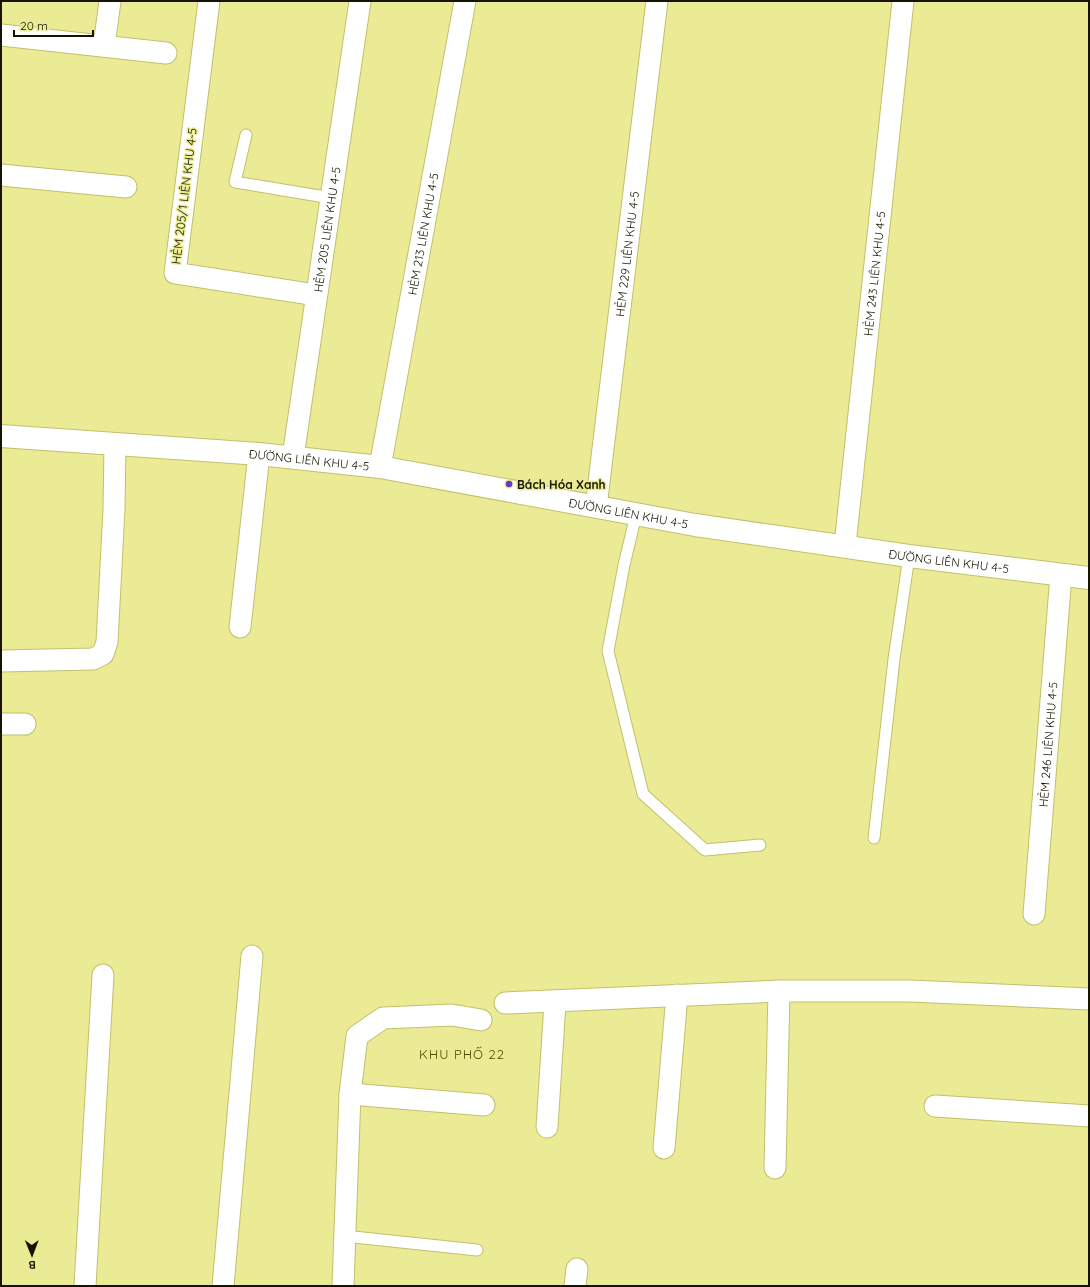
<svg xmlns="http://www.w3.org/2000/svg" width="1090" height="1287" font-family="Quicksand,sans-serif">
	<rect width="100%" height="100%" fill="#eaeb94"/>
	<g fill="none" stroke-linecap="round" stroke-linejoin="round">
		<defs>
			<path id="lane" d="M246 135 235 182 331 198
				M636 515 624 565 608 651 643 794 705 850 760 845
				M874 838 894 659 909 556
				M344 1236 477 1250"/>
			<g id="street">
				<path d="M209 1 175 273 316 295"/>
				<path d="M1 35 166 53"/>
				<path d="M104 46 110 1"/>
				<path d="M1 175 126 187"/>
				<path id="s1" d="M293 457 360 1"/>
				<path id="s2" d="M380 467 465 1"/>
				<path id="s3" d="M596 507 657 1"/>
				<path id="s4" d="M845 545 903 1"/>
				<path d="M240 627 259 454"/>
				<path d="M1 661 93 659 103 654 107 642 114 509 115 444"/>
				<path d="M1 724H25"/>
				<path id="s5" d="M1034 914 1061 575"/>
				<path d="M505 1003 779 991H910L1089 999"/>
				<path d="M350 1094 484 1105"/>
				<path d="M935 1106 1089 1116"/>
				<path d="M547 1127 555 1003"/>
				<path d="M664 1148 677 995"/>
				<path d="M775 1168 779 991"/>
				<path d="M85 1286 103 975"/>
				<path d="M223 1286 252 956"/>
				<path d="M343 1286 350 1094 357 1036 383 1018 452 1015 481 1020"/>
				<path d="M575 1286 577 1269"/>
			</g>
			<g id="secondary">
				<path id="s6" d="M1 436 259 454 380 467 695 525 909 556 1089 578"/>
			</g>
		</defs>
		<use href="#lane" stroke="#c0c16b" stroke-width="13"/>
		<use href="#street" stroke="#c0c16b" stroke-width="23"/>
		<use href="#secondary" stroke="#c0c16b" stroke-width="24"/>
		<use href="#lane" stroke="#fff" stroke-width="11"/>
		<use href="#street" stroke="#fff" stroke-width="21"/>
		<use href="#secondary" stroke="#fff" stroke-width="22"/>
	</g>
	<circle fill="#5e41b9" stroke="#eaeb94" stroke-width="1.5" cx="509" cy="484" r="4"/>
	<g text-anchor="middle" dominant-baseline="central" stroke-width="3" stroke-linejoin="round" paint-order="stroke">
		<g font-size="12" fill="#151400" stroke="#eaeb94">
			<text transform="translate(184 196) rotate(-83)">HẺM 205/1 LIÊN KHU 4-5</text>
			<text stroke="none"><textPath href="#s1" startOffset="230">HẺM 205 LIÊN KHU 4-5</textPath></text>
			<text stroke="none"><textPath href="#s2" startOffset="237">HẺM 213 LIÊN KHU 4-5</textPath></text>
			<text stroke="none"><textPath href="#s3" startOffset="255">HẺM 229 LIÊN KHU 4-5</textPath></text>
			<text stroke="none"><textPath href="#s4" startOffset="273">HẺM 243 LIÊN KHU 4-5</textPath></text>
			<text stroke="none"><textPath href="#s6" startOffset="309">ĐƯỜNG LIÊN KHU 4-5</textPath></text>
			<text stroke="none"><textPath href="#s6" startOffset="633">ĐƯỜNG LIÊN KHU 4-5</textPath></text>
			<text stroke="none"><textPath href="#s6" startOffset="957">ĐƯỜNG LIÊN KHU 4-5</textPath></text>
			<text stroke="none"><textPath href="#s5" startOffset="170">HẺM 246 LIÊN KHU 4-5</textPath></text>
		</g>
		<g font-size="12" font-weight="bold" fill="#151400" stroke="#eaeb94" text-anchor="start">
			<text x="517" y="484">Bách Hóa Xanh</text>
		</g>
		<g font-size="13" letter-spacing="1" fill="#4d4c01" stroke="#eaeb94">
			<text x="462" y="1054">KHU PHỐ 22</text>
		</g>
	</g>
	<rect width="1090" height="1287" fill="none" stroke="#151400" stroke-width="4"/>
	<g transform="translate(32 1255) rotate(179)" stroke="#eaeb94" stroke-width="3" paint-order="stroke">
	<path d="M0-3L7 15L0 10L-7 15Z" fill="#151400"/>
	<text y="-6" font-size="11" font-weight="bold" text-anchor="middle" fill="#151400">B</text>
	</g>
	<path d="M14 30v6h79v-6" fill="none" stroke="#151400" stroke-width="2"/>
	<text x="20" y="30" font-size="12" fill="#151400" stroke="#eaeb94" stroke-width="3" paint-order="stroke">20 m</text>
</svg>
